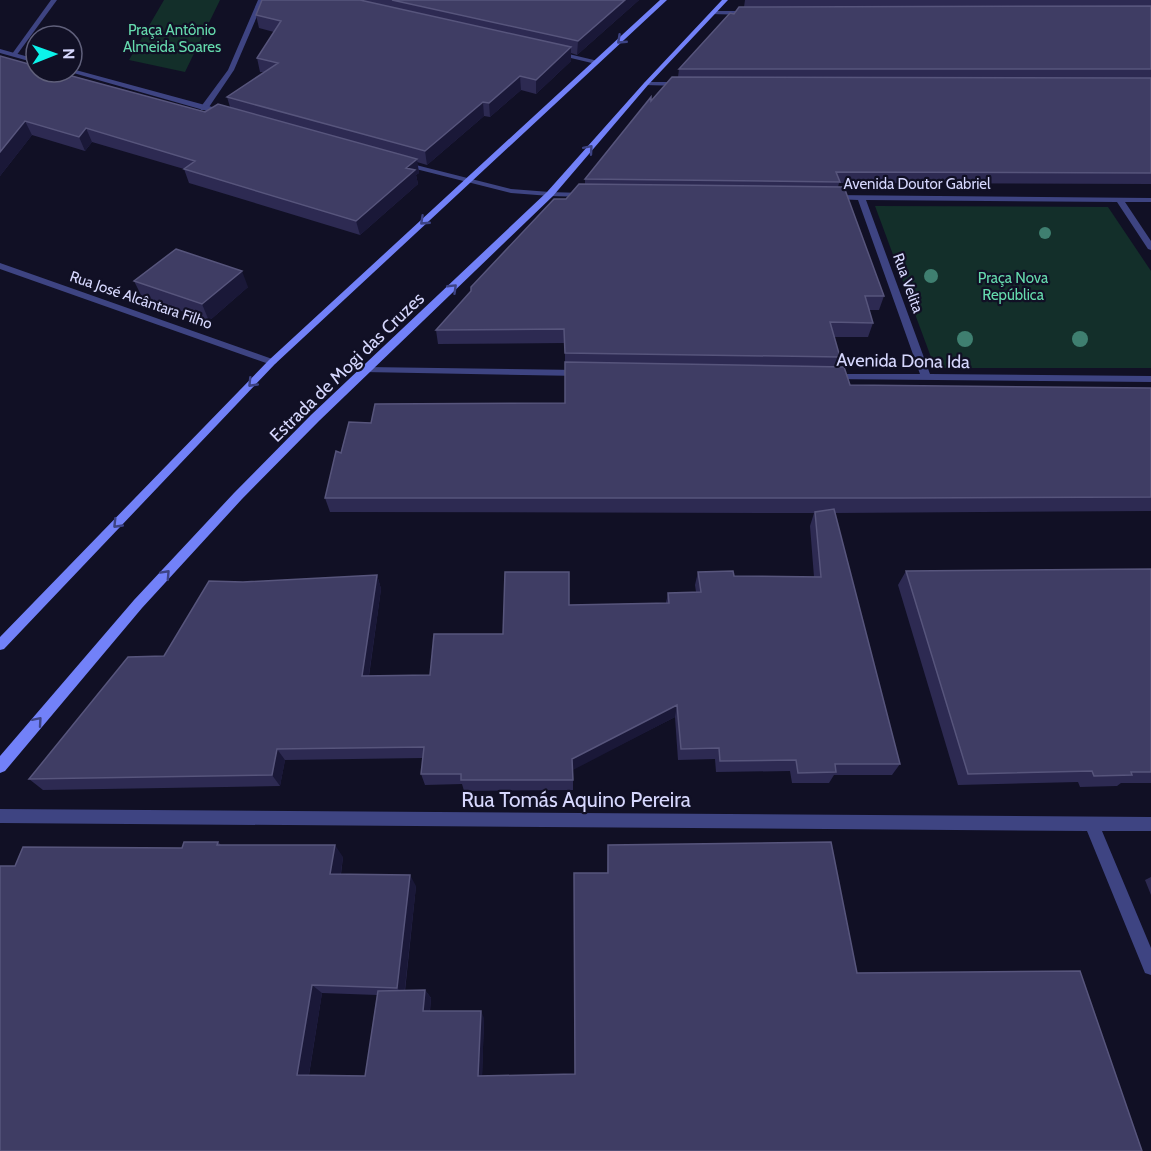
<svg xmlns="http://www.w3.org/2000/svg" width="1151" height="1151" font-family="Cabin,sans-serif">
	<rect width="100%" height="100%" fill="#111025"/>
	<path fill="#132f2a" d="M164 0H220L185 72 129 60Z
		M875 206 1108 207 1151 271V368H935Z"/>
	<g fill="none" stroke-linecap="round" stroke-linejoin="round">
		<path fill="#3e4482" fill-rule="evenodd" d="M51 0H57L16 56H12V54Z"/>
		<path fill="#3e4482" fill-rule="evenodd" d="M258 0H264L234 70 207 110H201L200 108 228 70Z
			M712 11H751L754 13 751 15 710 14Z
			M556 51 598 61 599 62 596 64 554 54V52Z
			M646 82H681L684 84 681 86 644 85V83Z
			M547 192 585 193 589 195 585 197 550 196H547Z
			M831 195 1151 198V202H1125L1151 241V250L1148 249 1117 202 866 200 930 374 1151 376V382L827 379V375L831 374H920L858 200 834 199H831Z
			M0 263 275 360 277 362 275 364H269L0 269Z
			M367 367 580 370 585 373 580 376 364 372V368Z
			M0 809 1151 817V831H1102L1151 948V975L1145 973 1087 831 0 823Z"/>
		<path fill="#3e4482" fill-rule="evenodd" d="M0 49 36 59V63L0 53Z
			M72 69 227 111 228 113 221 115 70 72H72Z
			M400 161 511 189 550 192 554 194 550 196 511 193 400 165Z"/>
		<path fill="#7281f8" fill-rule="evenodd" d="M660 0H667L275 364 4 649 0 650V637L269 360Z
			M722 0H728L648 85 553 196 319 421 242 499 142 608 5 771 0 773V756L134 600 234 493 311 415 547 192 644 83Z"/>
	</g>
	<g fill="#3f7f70">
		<circle cx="1045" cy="233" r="6"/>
		<circle cx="931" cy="276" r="7"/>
		<circle cx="965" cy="339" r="8"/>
		<circle cx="1080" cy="339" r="8"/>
	</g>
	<path fill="#2d2a52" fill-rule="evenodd" d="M262 0H639L577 55 571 53V61L536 94 521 90 490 117 484 116 427 165 417 162 419 173 416 175 418 184 360 235 189 183 184 169 92 142 85 151 32 135 0 176V56L205 112 230 107 227 97 264 72H260L257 58 274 32 259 28 256 15Z
		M745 0H1151V184L839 183 838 187 884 296 879 310H869L873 323 868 337H834L840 357 837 367 850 385 1151 388V511L835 513 900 764 892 775H834L829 783H792L790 771 716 772 715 759 678 760 675 717 573 769V790L464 791 462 784 425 785 421 774 423 758 285 760 280 786 43 790 29 779 164 656 243 582 377 575 381 589 369 676 430 675 503 634 569 605 666 603 668 593 696 592 695 585 698 572 734 576 814 577 810 526 814 513 330 512 325 498 341 453 371 423 565 403V343L438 344 436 330 566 199 585 184V179L651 101 678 77 679 69 734 14 744 7Z
		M134 281 248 287 209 321 142 297Z
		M1151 569V783H1121L1117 786 1080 787 1078 782 958 785 898 585 906 571Z
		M218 842 221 845 343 857 341 874 416 886 405 991 425 990 431 998 430 1011 484 1018 482 1076 575 1074 607 873 608 845 857 973 1142 1151H0L15 866 182 848ZM322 993 377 995 365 1076 309 1075Z
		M1151 877V895L1145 880Z"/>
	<path fill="#1a1838" d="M625 0H639L577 55 578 41Z
		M571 47V61L536 94V80Z
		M520 76 521 90 490 117 489 103Z
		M483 102 484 116 427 165 425 151Z
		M25 121 32 135 0 176V152Z
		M86 128 92 142 85 151 79 137Z
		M417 159 419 173 416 175 418 184 360 235 356 221 406 168Z
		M242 271 248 287 209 321 202 304Z
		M377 575 381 589 367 688 362 676Z
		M677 705 675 717 573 770 572 759Z
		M277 749 285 760 280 786 272 775Z
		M335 845 343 857 339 885 330 874Z
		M410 875 416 886 404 996 397 988Z
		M312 985 322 993 308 1080 297 1075Z
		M425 990 431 998 429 1017 423 1011Z
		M481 1011 484 1018 482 1081 478 1076Z"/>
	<path fill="#3f3d64" stroke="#57557c" stroke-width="1.5" d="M262 0H360L571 47 536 80 520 76 489 103 483 102 425 151 227 97 278 63 257 58 281 21 256 15Z
		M392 0H625L578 41Z
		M1151 6V69H679L730 13 734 14 739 7Z
		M0 56 36 66V72H57L205 112 218 104 417 159 406 168 415 170 356 221 184 169 195 161 86 128 79 137 25 121 0 152Z
		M672 77 1151 78V173L836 172 840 182 585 179 651 97V101Z
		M579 184 844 187 884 296H865L873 323 830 322 840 357 565 353 564 329 436 330 471 291V287L554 199H566Z
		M176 249 242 271 202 304 134 281Z
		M565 362 844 367 850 385 1151 388V497L903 498H325L336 451 341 453 349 422 371 423 375 404 565 403Z
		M834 509 900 764H835L836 772 798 773 796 760 720 761 719 748 681 749 677 705 572 759 573 780H461V774H421L424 747 277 749 272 775 29 779 128 657 164 656 209 581 243 582 377 575 362 676 430 675 434 634H503L505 572H569V605L669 603 668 593 701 592 698 572 733 571 734 576 821 577 815 512Z
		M1151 569V772H1131L1132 775 1094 776 1092 771 968 774 906 571Z
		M184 842H218L217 845H335L330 874 410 875 397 988 312 985 297 1075 365 1076 378 991 425 990 423 1011H481L478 1076 575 1074 574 873H608V845L831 842 857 973 1080 971 1142 1151H0V866H15L23 847 182 848Z"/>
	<defs><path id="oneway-chevron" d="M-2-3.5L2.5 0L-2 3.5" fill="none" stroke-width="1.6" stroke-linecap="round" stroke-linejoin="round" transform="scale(1.5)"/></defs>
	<g stroke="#3d4384">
		<use href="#oneway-chevron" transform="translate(621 40) rotate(137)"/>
		<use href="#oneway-chevron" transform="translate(589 149) rotate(-49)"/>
		<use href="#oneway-chevron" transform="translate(424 221) rotate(137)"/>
		<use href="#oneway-chevron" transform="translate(453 288) rotate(-44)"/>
		<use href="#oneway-chevron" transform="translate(252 383) rotate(134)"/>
		<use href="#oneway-chevron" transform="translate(117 524) rotate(134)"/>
		<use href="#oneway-chevron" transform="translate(166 574) rotate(-47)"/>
		<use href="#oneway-chevron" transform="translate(38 721) rotate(-49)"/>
	</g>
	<g text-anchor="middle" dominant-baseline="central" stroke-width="4.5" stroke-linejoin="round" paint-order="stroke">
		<g font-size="15" fill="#65daad" stroke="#111025">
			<text x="172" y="30">Praça Antônio<tspan x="172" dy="17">Almeida Soares</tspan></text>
			<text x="1013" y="278">Praça Nova<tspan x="1013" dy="17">República</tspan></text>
		</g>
		<g font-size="15" fill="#d6d7fd" stroke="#111025">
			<text x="917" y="184">Avenida Doutor Gabriel</text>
			<text transform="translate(908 283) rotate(70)">Rua Velita</text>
			<text transform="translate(141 300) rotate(19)">Rua José Alcântara Filho</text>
		</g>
		<g font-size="18" fill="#d6d7fd" stroke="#111025">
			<text transform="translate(903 361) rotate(1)">Avenida Dona Ida</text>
			<text transform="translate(347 367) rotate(-44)">Estrada de Mogi das Cruzes</text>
		</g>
		<g font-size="21" fill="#d6d7fd" stroke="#111025">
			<text x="576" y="799">Rua Tomás Aquino Pereira</text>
		</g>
	</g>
	<g transform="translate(54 54) rotate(89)"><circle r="28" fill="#111025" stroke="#60607b" stroke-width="1.5"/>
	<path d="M0-4.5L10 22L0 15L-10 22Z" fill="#0cf3eb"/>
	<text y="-9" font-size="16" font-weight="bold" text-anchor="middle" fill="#d6d7fd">N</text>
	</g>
</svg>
